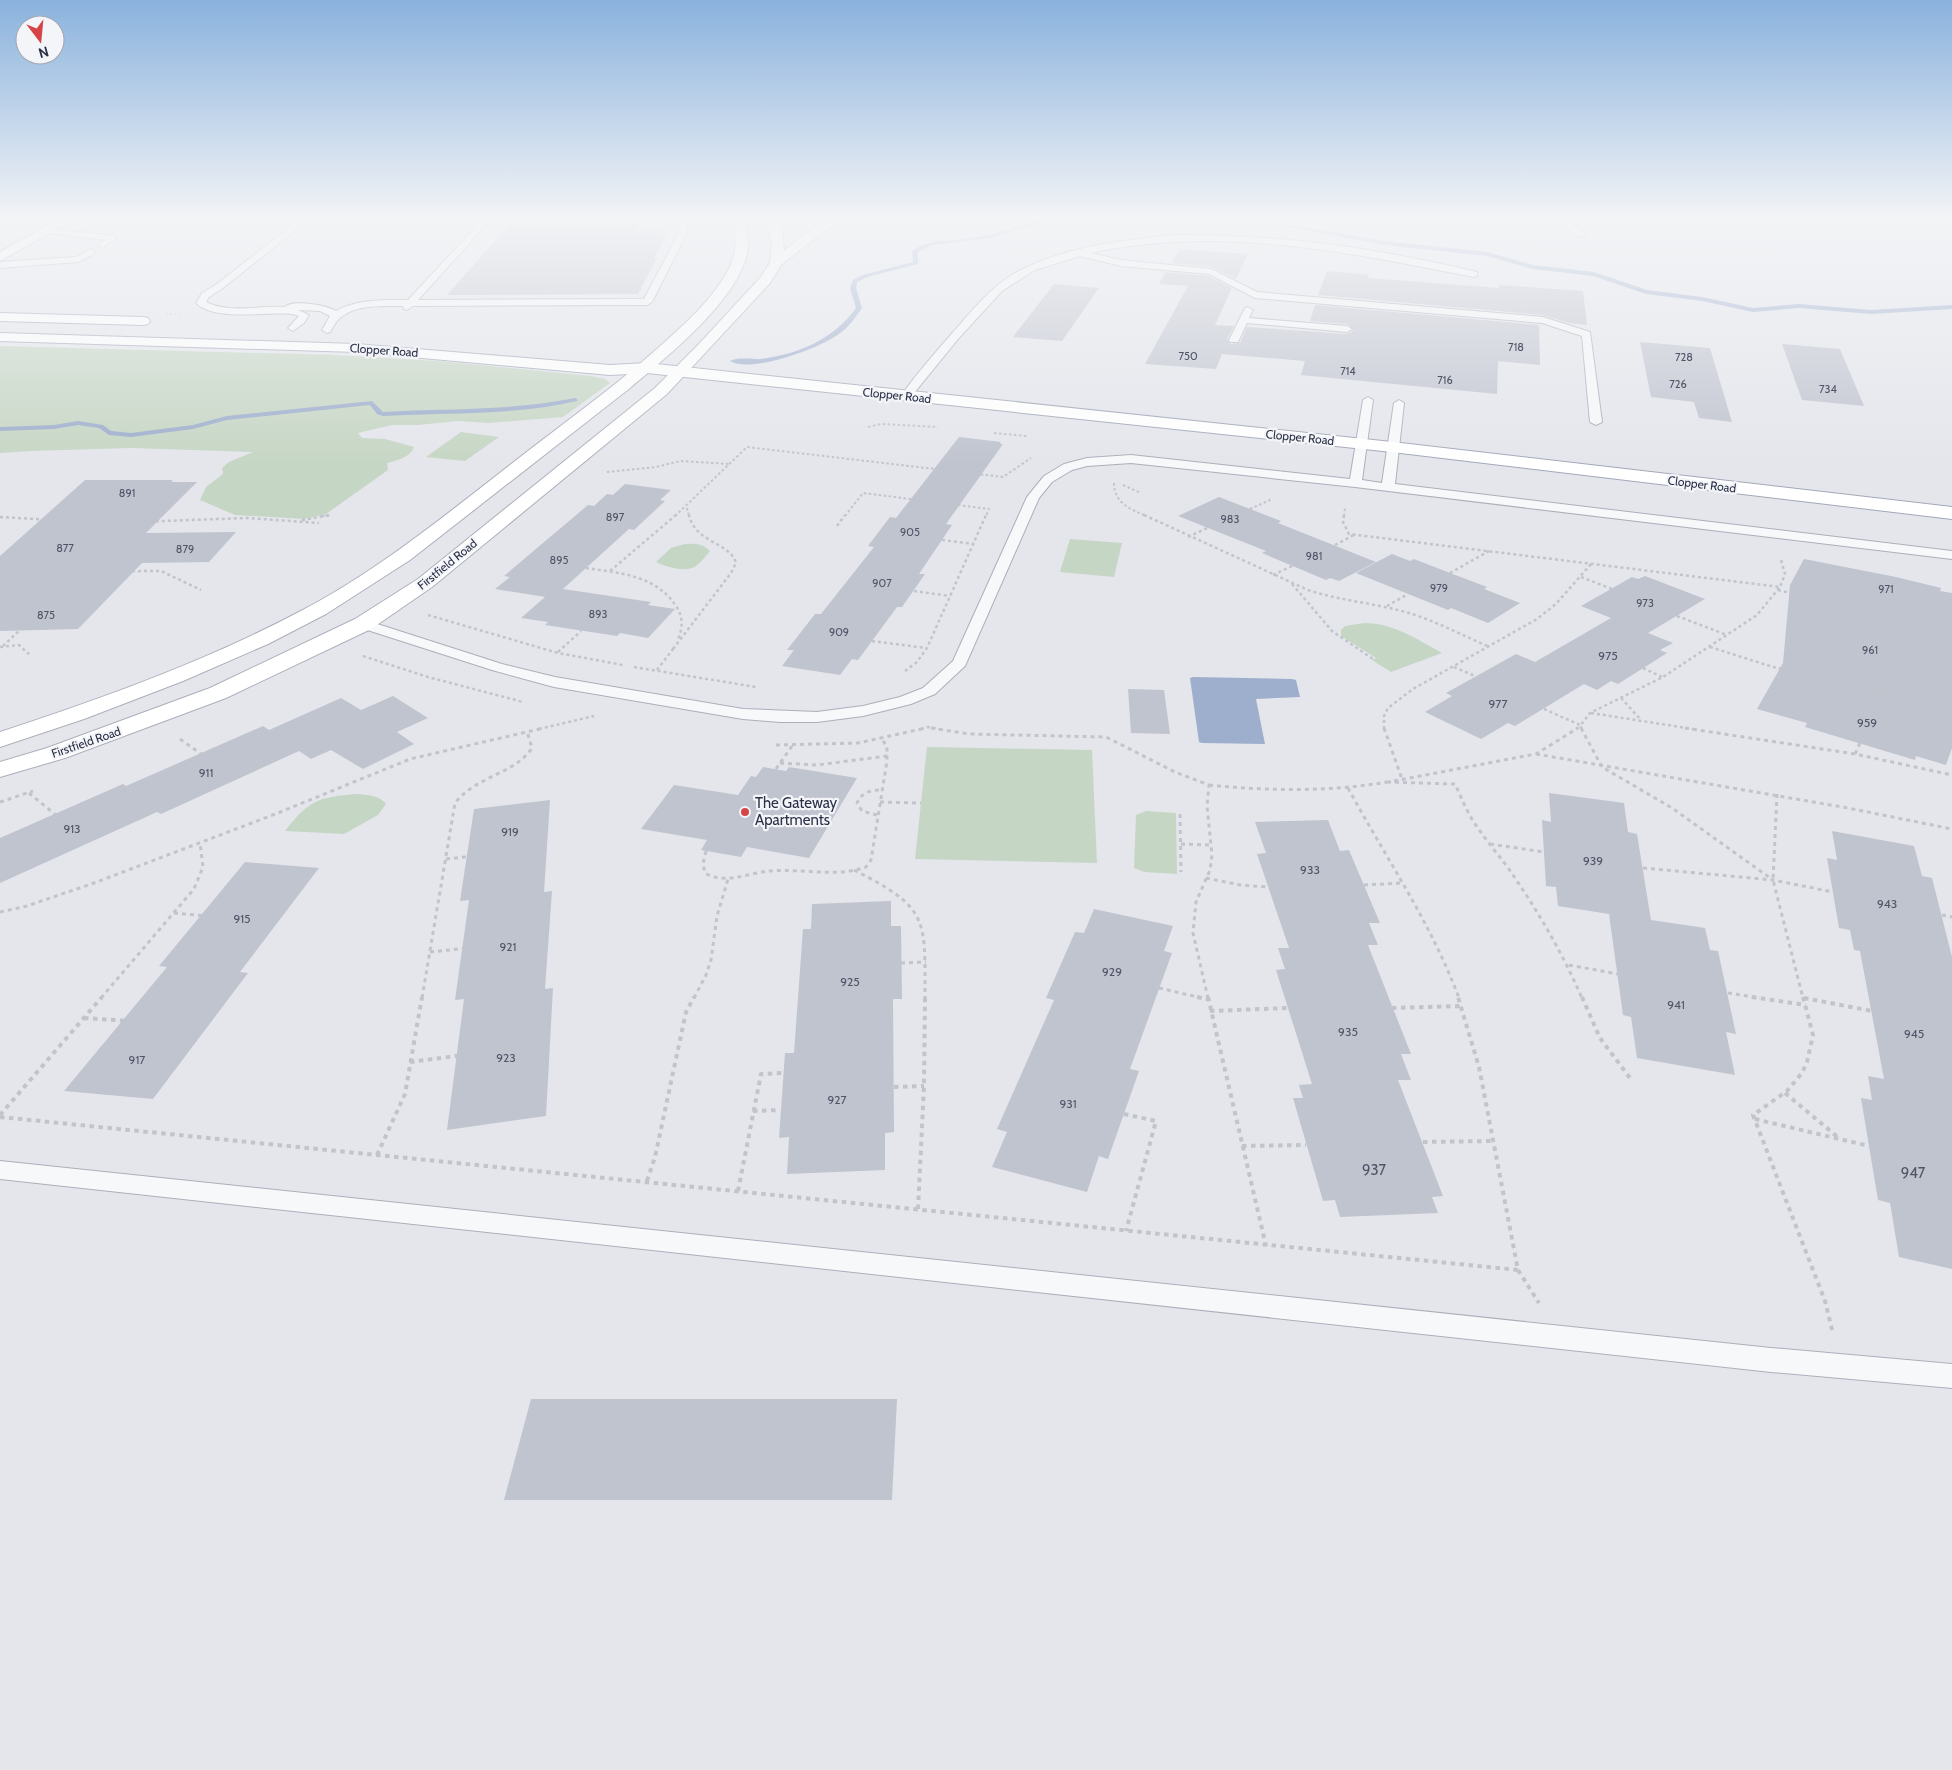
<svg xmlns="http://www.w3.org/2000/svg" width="1952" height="1770" font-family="Cabin,sans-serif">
	<rect width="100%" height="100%" fill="#e4e6ec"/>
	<path fill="#c6d6c4" d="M0 346 333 355 439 361 591 376 605 379 610 383 563 417 488 423 458 421 418 425H392L358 433 362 438 385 439 414 447C410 458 397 460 387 463L388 470 326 514 304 519 235 515 200 500 206 487 223 474 222 468 229 462 253 452 131 448 29 451 0 453Z
		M461 432 499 437 465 461 426 457Z
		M1070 539 1122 543 1114 577 1060 572Z
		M685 544C694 543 704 544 710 551 706 556 701 562 696 566 686 573 666 567 656 562L671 548Z
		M1364 623C1394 623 1416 639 1442 653L1391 672 1372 660 1376 658 1341 636V630L1345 626Z
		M927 747 1092 750 1097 863 915 859Z
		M357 794C368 795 379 795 386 804L378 815 344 834 285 831C309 800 319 797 357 794Z
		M1146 811 1176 813 1177 874 1144 872 1134 868 1136 815Z"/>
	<path fill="#9eaecd" d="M1193 677 1292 679 1296 680 1300 697 1256 699 1265 744 1202 743 1199 742 1190 678Z"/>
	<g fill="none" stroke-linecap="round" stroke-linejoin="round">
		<path fill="#9eaecd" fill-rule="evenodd" d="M1061 216H1069L990 238 932 245 918 252V264L867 277 857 282 856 288 862 308C855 318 849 327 839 334 820 348 751 374 730 361 737 357 751 359 760 359 797 355 834 339 856 308L850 288 853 280 863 275 913 262 912 251C923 242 939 241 952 240 990 238 1024 224 1061 216Z
			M1203 216 1263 220 1384 241 1487 252 1533 265 1594 272 1647 290 1702 297 1753 308 1799 304 1871 310 1952 305V309L1871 314 1799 308 1753 312 1702 301 1646 294 1593 276 1533 269 1487 256 1384 245 1263 222Z
			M575 398 577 399V401C513 416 448 412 383 416L377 414 370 405 227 420 193 429 131 437 109 435 99 428 78 425 54 429 0 431V427L54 425 78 421 103 425 111 431 131 433 193 425 227 416 372 401 383 412C447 408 512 411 575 398Z"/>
	</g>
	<path fill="#c0c4cf" d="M517 216H644L635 231H668L654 258H657L638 294 447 295Z
		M1180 249 1248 254 1236 279 1211 267 1171 263Z
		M1327 271 1369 275 1368 278 1499 288V285L1583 291 1587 325 1568 323 1543 315 1318 295Z
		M1166 272 1208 276 1232 288 1215 325 1234 326 1227 339 1230 344 1240 343 1247 327 1347 334 1354 330 1347 324 1310 321 1315 305 1539 325 1540 365 1498 361 1497 394 1301 375 1305 361 1222 354 1216 369 1145 364 1188 286 1159 284Z
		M1054 284 1099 288 1062 341 1013 337Z
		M1640 342 1710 348 1732 422 1699 418 1694 402 1651 397Z
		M1782 344 1840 349 1864 406 1802 400Z
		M959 437 1001 442 1000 444H1003L946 524 952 525 919 574H925L902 607H897L858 660 852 659 840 675 782 666 794 650H787L815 614H821L874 547 868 546 890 517 896 518Z
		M85 480H173L171 482H197L146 533 236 532 209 562 142 563 78 629 0 631V556Z
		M625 484 671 490 660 500 665 501 634 530 629 529 563 589 651 602 648 605 675 609 648 638 620 633 617 636 545 625 548 622 521 618 545 597 495 589 510 577 504 576 588 505 594 506 607 494 613 495Z
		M1219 497 1281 521 1278 523 1376 562 1339 581 1330 578 1326 580 1262 553 1266 551 1178 516Z
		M1392 554 1410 561 1414 559 1450 573 1487 587 1484 589 1520 603 1488 623 1451 608 1448 610 1356 573Z
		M1804 559 1896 577 1941 588 1940 591 1952 593V748L1946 765 1916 756 1915 760 1805 727 1807 723 1757 709 1783 663 1790 585Z
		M1645 576 1705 599 1648 633 1673 643 1660 650 1667 653 1618 684 1611 681 1597 690 1584 684 1515 726 1508 723 1481 739 1425 712 1452 696 1446 693 1516 654 1535 662 1611 618 1581 606 1632 577 1638 579Z
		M1128 689 1164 690 1170 734 1131 733Z
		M393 696 428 718 397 732 414 744 363 769 331 750 311 759 299 751 161 814 157 812 0 883V838L123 784 126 786 263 726 269 730 341 698 361 710Z
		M763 767 786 771 789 767 857 778 809 858 747 847 741 857 701 850 707 840 641 829 674 785 738 795 751 776 756 777Z
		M1549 793 1624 803 1628 832 1637 834 1651 920 1705 928 1710 950 1718 951 1736 1034 1726 1032 1735 1075 1637 1058 1631 1017 1623 1015 1609 914 1558 906 1556 887 1546 886 1542 820 1551 822Z
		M550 800 544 892 552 891 545 989 553 988 546 1116 447 1130 464 999 455 1000 469 900 460 901 474 809Z
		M1328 820 1340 851 1349 850 1380 923H1369L1378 945H1368L1411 1054H1401L1411 1080H1398L1443 1196 1432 1197 1438 1213 1340 1217 1335 1200 1323 1201 1293 1098H1303L1299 1085 1312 1084 1276 970 1285 969 1278 948H1289L1257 854 1266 853 1255 822Z
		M1832 831 1914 846 1922 876 1932 878 1952 957V1269L1899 1257 1890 1203 1878 1200 1861 1098 1872 1100 1868 1076 1884 1079 1860 951 1854 950 1850 930 1839 928 1827 858 1837 860Z
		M245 862 319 868 240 972 248 973 153 1099 64 1091 167 967 159 966Z
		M891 901V926H901L902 999H893L894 1132 885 1133V1170L787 1174 789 1137 779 1138 785 1053H794L803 929H811L812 904Z
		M1094 909 1173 926 1164 951 1172 953 1130 1069 1139 1071 1108 1159 1099 1156 1087 1192 992 1167 1007 1132 997 1129 1054 1000 1046 998 1075 932 1084 933Z
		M531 1399H897L892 1500H504Z"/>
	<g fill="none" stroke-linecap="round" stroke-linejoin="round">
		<defs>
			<path id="lane" d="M141 216H155L158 218 154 220Z
				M304 216H313L223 288 209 297 206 302C230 314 259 305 285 307 292 299 327 305 336 311 357 299 384 300 408 300L486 216H494L418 300 644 299 679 233V228L671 216H679L687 228V233L652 302 647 305 413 306 407 310 404 309 403 306C383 306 354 304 339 319 335 322 333 328 330 332L327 333 322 330 330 316 320 311 298 310 309 315 304 323 293 331 288 328 299 316 292 314C266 311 215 322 196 303L202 293 217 284Z
				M1553 216H1562L1587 235 1580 237Z
				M44 229 113 235 117 238 102 248 98 245 105 240 47 233 43 231Z
				M1174 235C1276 234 1378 248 1477 272V276L1474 277C1347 252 1219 225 1091 253L1121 260 1211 269 1257 292 1543 317 1590 332 1602 422 1596 425 1590 422 1582 336 1542 323 1255 298 1209 274 1121 266 1080 256 1035 270 1002 291 958 339 910 398 906 399 901 396C917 373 936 352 954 331 972 311 989 289 1012 275 1059 247 1120 241 1174 235Z
				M91 249 95 252 94 254 78 262 0 268V262L76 257Z
				M1248 307 1253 310 1249 318 1347 326 1352 329 1347 332 1247 323 1238 342H1230L1229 340 1245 308Z
				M1368 397 1373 400 1362 480 1382 483 1394 403 1399 400 1404 403 1395 484 1952 551V559L1355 487 1131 463 1087 466 1072 470 1052 482 1039 498 965 666 935 694 911 704 863 716 817 722H780L743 719 554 687 492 670 358 627 356 624 358 621H368L502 664 555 677 743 709 817 712 863 706 900 697 923 688 953 661 1027 497 1044 476 1064 464 1087 458 1131 455 1350 479 1363 400Z
				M0 1161 1771 1348 1952 1364V1388L1771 1372 0 1179Z"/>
			<path id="secondary" d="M731 216H743C748 231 750 246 745 261 730 306 666 358 630 388L410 560 326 614 268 644 183 681 84 719 0 747V732C101 699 204 662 299 612 382 569 454 508 528 451 575 415 623 380 667 340 688 321 711 300 726 274 737 256 738 236 731 216Z
				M765 216H777L782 230 784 251 819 223 833 216H848L827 229 781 265 770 283 667 394 432 587 371 629 226 698 65 758 0 777V762L47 748 210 688 355 619 418 579 655 388 698 345 760 278 770 263 772 244Z"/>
			<path id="primary" d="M65 216H80L0 261V252Z
				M0 313 143 317 148 318 150 321 148 324 143 325 0 321Z
				M0 333 356 344 610 365 647 363 1392 442 1952 507V519L1392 452 647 373 610 375 356 352 0 341Z"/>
		</defs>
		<use href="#lane" stroke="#acafba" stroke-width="2"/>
		<use href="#secondary" stroke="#acafba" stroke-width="2"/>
		<use href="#primary" stroke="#a2a8b9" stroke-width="2"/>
		<path stroke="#c2c4cb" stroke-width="1" stroke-dasharray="2 2" stroke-linecap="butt" d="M330 223H451
			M166 314H182"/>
		<path stroke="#c2c4cb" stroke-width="2" stroke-dasharray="2.5 2.5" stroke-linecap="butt" d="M868 427 881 424 938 427
			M994 433 1027 436
			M607 472 656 467 680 461 729 464
			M1114 483C1114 503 1130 509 1146 516
			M1123 485 1141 493
			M687 508 689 516
			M1250 509 1272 499
			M322 516 331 515
			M675 516 747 447 1003 477 1031 458
			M845 516 863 493 989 509 986 516
			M1344 516 1345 507"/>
		<path stroke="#c2c4cb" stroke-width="2.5" stroke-dasharray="3 3" stroke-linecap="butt" d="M1144 515 1308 590C1341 601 1375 603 1409 613 1436 621 1463 636 1490 647
			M1344 515 1343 522 1349 534 1780 587 1785 574 1781 560
			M0 517 106 523 247 518 319 523
			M302 520 330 515
			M837 526 845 515
			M1188 537 1207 528
			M942 540 974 544
			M1335 545 1354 535
			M586 568C619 573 656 575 676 606 683 616 683 628 678 639
			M610 571 676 515
			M0 572 161 571 201 590
			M1450 573 1489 551
			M1273 575 1292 566
			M1581 577 1612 589
			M1292 584 1332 631 1373 659
			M1778 590 1952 633
			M914 591 950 596
			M1387 606 1408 594
			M428 615 558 653 623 665
			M1879 615 1884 605
			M1677 616 1727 635
			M1884 636 1886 617
			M872 641 926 648
			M3 646 22 628
			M0 647 19 645 31 656
			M1710 647 1773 667 1952 708
			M673 649 731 573 736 563C730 542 695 543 689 515
			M558 652 581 631
			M363 656 428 677 523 702
			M634 667 756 687
			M1454 667 1475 676
			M1643 668 1662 677
			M657 670 673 649
			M905 671 917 662 927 648 986 515
			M1621 698 1641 720
			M1877 707 1884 691 1883 671
			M1544 709 1580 725
			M1591 713 1693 729
			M539 729 594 716
			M921 729 928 727 939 729
			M1384 729V716L1388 708 1413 689 1537 619 1556 604 1591 564
			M1576 729 1580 726
			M1582 729 1580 726 1590 713 1663 677 1757 615 1780 587"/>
		<path stroke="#c2c4cb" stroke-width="3" stroke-dasharray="4 4" stroke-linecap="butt" d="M931 728 969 734 1106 737 1175 772 1209 785 1207 806 1212 855 1210 870 1196 902 1193 933 1208 998
			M1384 728 1402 779
			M1581 728 1602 767 1672 808 1773 880
			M1685 728 1855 754 1952 775
			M180 739 204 756
			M776 745 858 743 926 728
			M1536 754 1848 808 1952 829
			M1855 754 1860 743
			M780 763 817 765 888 756
			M776 769 792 746
			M1394 781 1536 754 1578 728
			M1387 782 1455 784C1462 799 1468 815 1478 828 1490 846 1505 862 1517 881 1542 918 1564 957 1582 998
			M1209 785C1269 791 1328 792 1388 782
			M1348 788C1386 858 1431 923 1459 998
			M29 793 57 816
			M1777 794 1773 880 1803 998
			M0 802 33 791
			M880 802 921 803
			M1180 814 1181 872
			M877 815 862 811 857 803C862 792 871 790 882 790
			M1181 844 1211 845
			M1490 844 1544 852
			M706 851 703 864 705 873C725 885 748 873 769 871 800 868 836 878 866 867L871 860 887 761V747L882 739
			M446 859 474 856
			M1643 868 1773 880 1833 892
			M854 870C929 908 925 918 925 998
			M1206 878 1240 885 1269 887
			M1364 885 1402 883
			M0 912 27 906 94 883 278 813 410 759 544 728
			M174 913 206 916
			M1942 915 1952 917
			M430 952 468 948
			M901 963 926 962
			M1569 965 1618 974
			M1159 988 1202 998
			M1728 993 1760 998
			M101 998 194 889 203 867 200 843
			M422 998 455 803C476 776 515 774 532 748L527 731
			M694 998 706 975 711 960 717 916 728 879"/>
		<path stroke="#c2c4cb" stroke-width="4" stroke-dasharray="4.5 4.5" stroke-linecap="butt" d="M1197 997 1207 999
			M1208 997 1266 1246
			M1582 997 1600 1038 1630 1078
			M1752 997 1806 1005
			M1803 997 1813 1035 1807 1062 1802 1073 1787 1091 1753 1115 1825 1301 1833 1334
			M1804 998 1872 1011
			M1392 1008 1462 1006
			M1210 1011 1288 1008
			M84 1018 129 1021
			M410 1062 464 1055
			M894 1087 924 1086
			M1785 1093 1840 1139
			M753 1111 780 1110
			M1124 1114 1156 1121 1126 1231
			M0 1115 102 997
			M0 1117 1518 1270 1479 1067 1458 997
			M1755 1119 1869 1146
			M1423 1142 1493 1141
			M1242 1146 1306 1145
			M377 1155 405 1094 422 997
			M647 1181 655 1157 686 1012 694 997
			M738 1191 761 1074 783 1073
			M918 1209 924 1086 925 997
			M1518 1270 1539 1303"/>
		<use href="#lane" fill="#f7f8fa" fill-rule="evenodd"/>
		<use href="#secondary" fill="#fff" fill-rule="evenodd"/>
		<use href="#primary" fill="#fff" fill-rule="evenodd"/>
	</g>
	<linearGradient id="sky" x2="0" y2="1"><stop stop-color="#8ab2dd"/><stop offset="0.47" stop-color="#f3f4f6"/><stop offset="1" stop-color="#f3f4f6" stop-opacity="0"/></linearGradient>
	<rect width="1952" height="464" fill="url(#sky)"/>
	<circle fill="#d54546" stroke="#f4f5f9" stroke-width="2" cx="745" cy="812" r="5"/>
	<g text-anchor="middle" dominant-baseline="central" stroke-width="4.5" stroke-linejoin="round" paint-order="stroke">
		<g font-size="11" fill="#505568">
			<text x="1516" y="347">718</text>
			<text x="1188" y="356">750</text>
			<text x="1684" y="357">728</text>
			<text x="1348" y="371">714</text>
			<text x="1445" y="380">716</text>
			<text x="1678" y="384">726</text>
			<text x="1828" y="389">734</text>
			<text x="127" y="493">891</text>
			<text x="615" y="517">897</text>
			<text x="1230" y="519">983</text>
			<text x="910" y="532">905</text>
			<text x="65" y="548">877</text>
			<text x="185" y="549">879</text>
			<text x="1314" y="556">981</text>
			<text x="559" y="560">895</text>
			<text x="882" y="583">907</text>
			<text x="1439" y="588">979</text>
			<text x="1886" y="589">971</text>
			<text x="1645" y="603">973</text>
			<text x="598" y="614">893</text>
			<text x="46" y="615">875</text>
			<text x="839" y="632">909</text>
			<text x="1870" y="650">961</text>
		</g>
		<g font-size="12" fill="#2a3046" stroke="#f4f5f9">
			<text transform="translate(384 350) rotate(4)">Clopper Road</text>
			<text transform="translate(897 395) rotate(6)">Clopper Road</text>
			<text transform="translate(1300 437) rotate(6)">Clopper Road</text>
			<text transform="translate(1702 484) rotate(7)">Clopper Road</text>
			<text transform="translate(447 564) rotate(-39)">Firstfield Road</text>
			<text transform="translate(86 742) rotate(-19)">Firstfield Road</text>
		</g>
		<g font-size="12" fill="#505568">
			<text x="1608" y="655">975</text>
			<text x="1498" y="703">977</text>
			<text x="1867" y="722">959</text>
			<text x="206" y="772">911</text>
			<text x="72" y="828">913</text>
			<text x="510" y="831">919</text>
			<text x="1593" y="860">939</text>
			<text x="1310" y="869">933</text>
			<text x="1887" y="903">943</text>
			<text x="242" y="918">915</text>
			<text x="508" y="946">921</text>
			<text x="1112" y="971">929</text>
			<text x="850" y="981">925</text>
			<text x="1676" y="1004">941</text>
			<text x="1348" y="1031">935</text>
			<text x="1914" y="1033">945</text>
			<text x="506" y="1057">923</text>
			<text x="137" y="1059">917</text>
			<text x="837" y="1099">927</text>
			<text x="1068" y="1103">931</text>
		</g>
		<g font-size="15" fill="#2a3046" stroke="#f4f5f9" text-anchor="start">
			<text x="755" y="803">The Gateway<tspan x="755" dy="17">Apartments</tspan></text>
		</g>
		<g font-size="15" fill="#505568">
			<text x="1374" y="1170">937</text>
			<text x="1913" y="1173">947</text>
		</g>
	</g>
	<g transform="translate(40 40) rotate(164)"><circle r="24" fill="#f4f5f9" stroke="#a3a6b1"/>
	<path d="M0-4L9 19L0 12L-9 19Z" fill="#d54546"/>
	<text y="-8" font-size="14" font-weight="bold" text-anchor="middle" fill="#2a3046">N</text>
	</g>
</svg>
